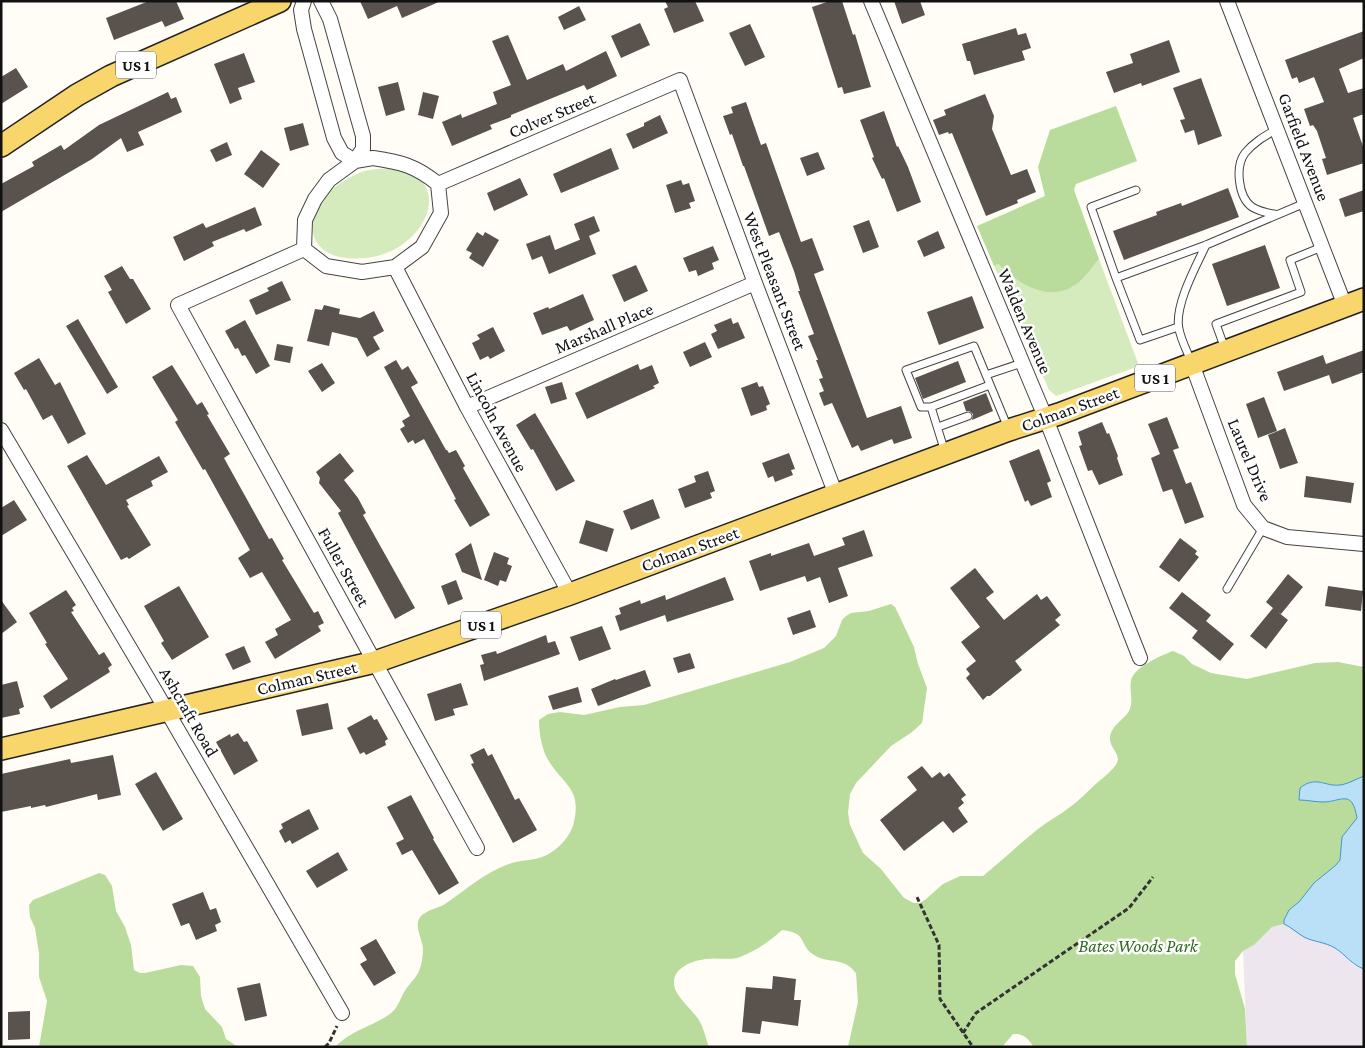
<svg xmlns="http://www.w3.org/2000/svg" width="1365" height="1048" font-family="'Crimson Pro',serif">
	<rect width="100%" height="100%" fill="#fffdf5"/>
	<path fill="#eee6ef" d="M1284 924 1295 929 1304 937 1328 944 1338 950 1355 966 1364 969V1047H1247L1243 951 1254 945 1272 927Z"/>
	<path fill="#d5ebbd" d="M391 168C448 175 434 228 395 249 380 257 363 260 347 258 317 256 303 231 319 204 327 191 343 180 357 174 367 169 380 169 391 168Z
		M1099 259 1139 366 1056 396 1049 390 994 266 997 263 1009 275 1038 290 1073 287Z"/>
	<path fill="#b9dc9c" d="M1116 106 1137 161 1076 184 1074 190 1099 259C1091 268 1082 282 1072 287 1046 302 1015 281 998 264L994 266 977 226 1045 196 1038 167 1050 130Z
		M891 604 895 607 914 647 918 664 927 688 922 723 912 732 891 746 856 783 850 794 848 813 850 825 863 853 881 869 904 898 914 903H920L926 899 943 884 960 876H983C1002 861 1019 844 1038 829 1048 821 1060 815 1070 807 1080 800 1089 790 1098 782 1104 777 1113 770 1117 763 1121 754 1109 747 1110 738 1111 725 1123 721 1129 711 1134 701 1129 691 1131 681 1132 668 1162 655 1173 651L1184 656 1192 664 1211 673 1247 679 1315 663 1338 662 1364 667V776C1356 779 1348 784 1340 785 1325 787 1316 775 1300 788L1299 800C1303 800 1308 799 1311 799 1315 800 1319 802 1323 802 1342 802 1352 788 1357 818L1342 837 1340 860 1336 865 1314 883 1299 902 1289 910 1284 920V924L1272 927 1254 945 1243 951 1235 961V974L1245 1009 1247 1047H1034C1028 1039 1024 1033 1013 1034L1002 1047H848L858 1002 856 973C853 970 850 966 847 965 838 959 824 962 814 955 798 945 809 933 782 930 770 941 756 951 740 957 729 961 718 957 706 959 689 961 667 971 676 991 682 1003 694 1011 700 1022 704 1029 706 1039 709 1047H335C350 1031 373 1026 390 1014 399 1007 400 998 406 989 411 982 416 978 419 971 422 964 423 955 423 948 422 938 413 925 421 916 427 910 438 908 445 904 466 890 485 872 509 864 519 860 531 861 542 857 556 852 571 837 574 822 581 789 566 787 550 763 542 752 539 733 539 720L548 714 560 712 584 715 620 707 644 705 790 662 824 648 836 636 842 620 846 616 851 613 869 611Z
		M99 873 105 875 112 886 116 911 125 927 131 945 134 970 140 973H145L181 965 193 966 200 977 201 996 205 1009 222 1027 226 1039 238 1047H39L47 1001 39 977V953L35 928 30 917 29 905 33 900Z"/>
	<path fill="#b9e0f7" stroke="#3f96cf" d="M1364 776V969C1352 965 1346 955 1335 948 1325 942 1314 942 1304 937 1297 933 1291 927 1284 924V920L1289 910 1299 902 1314 883 1336 865 1340 860 1342 837 1357 818C1352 788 1341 802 1323 802 1315 802 1308 800 1299 800L1300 788C1316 775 1325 787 1340 785 1348 784 1356 779 1364 776Z"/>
	<path fill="#5a524d" d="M149 1H176L184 19 165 27 162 21 114 40 106 18Z
		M360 1H441L402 18 397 6 368 19Z
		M665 1H695L704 21 674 33 664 9 668 7Z
		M830 1H842L853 35 855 34 871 87 844 94 842 87 838 88 812 7Z
		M894 1H920L925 15 902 24Z
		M579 6 586 20 564 30 558 17Z
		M640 23 650 45 621 58 611 36Z
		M750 24 765 57 745 66 729 33Z
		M1016 28 1018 35 1026 33 1031 48 1022 51 1025 60 974 75 970 61H967L962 44Z
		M1364 31V58L1339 69 1348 93 1364 88V114L1353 118 1364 149V163L1327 175 1322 159 1326 158 1317 131 1313 125 1310 126 1304 109 1324 102 1314 77 1299 83 1297 77 1292 79 1285 60Z
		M508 35 527 80 563 64 566 71 606 51 617 76 587 90 584 85 511 115V117L490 125 492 129 452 146 442 122 461 114 462 118 497 104 493 92 511 85 492 41Z
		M1169 40 1180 72 1142 86 1141 83 1114 93 1106 72 1133 63 1130 54Z
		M244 53 255 82 238 88 242 99 230 104 214 64Z
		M16 68 28 87 1 104V77Z
		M1201 78 1222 136 1198 145 1194 130 1185 133 1180 120 1185 119 1173 88Z
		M398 82 405 110 386 116 378 87Z
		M168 92 171 99 176 97 182 112 138 132 144 145 127 152 121 138 92 159 1 212V184L34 166 32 162 61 145 64 150 99 125Z
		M423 92 439 96 433 119 418 115Z
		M985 94 994 116 992 129 1011 175 1027 169 1036 192 1017 200 1018 203 986 216 952 133 949 134 948 132 939 135 933 120 946 115 944 110Z
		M746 102 761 145 766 143 801 242 812 238 824 270 814 274 867 418 901 406 912 438 894 444 892 439 861 451 858 445 852 448 832 403 824 406 819 393 824 391 819 379 823 378 816 360H818L808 336 814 334 798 291H800L794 271 779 232 769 236 744 166H743L732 134 730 135 723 116 733 113 731 107Z
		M884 111 897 147 898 146 908 167 921 202 897 212 884 178 882 179 872 158 874 157 860 120Z
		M660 115 668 133 633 149 626 134 644 126V123Z
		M303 123 309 145 290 151 284 128Z
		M227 142 232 155 216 162 210 150Z
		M611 148 619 169 561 193 553 174Z
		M261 150 280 164 263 188 244 174Z
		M818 152 825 169 807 176 800 158Z
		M520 178 528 195 494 211 487 193Z
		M681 180 683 185 689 183 695 201 689 203 691 208 675 213 666 185Z
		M1228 188 1239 217 1124 260 1113 231 1157 215 1156 212 1181 203 1182 206Z
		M1364 190V211L1345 217 1339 199Z
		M255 207 262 225 246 232 244 229 212 242 214 246 184 261 173 237 203 223 206 228Z
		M594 216 600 231 580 240 574 224Z
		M869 220 879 247 863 253 853 226Z
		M938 231 945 248 924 257 917 241Z
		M477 232 483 236 485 232 499 240 483 267 469 258 472 253 466 250Z
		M550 235 555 250 589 236 596 254 549 274 542 256 532 260 526 244Z
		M1265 245 1280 288 1227 306 1212 264Z
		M713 246 719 260 712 263 714 269 698 276 696 270 689 272 683 258Z
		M636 265 648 291 624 302 612 275Z
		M122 266 130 279H133L151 309 126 324 108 292 112 290 104 276Z
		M282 281 291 300 256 315 249 300 269 291 267 288Z
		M583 294 594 320 570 331 567 326 542 335 533 313 548 307 549 309Z
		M972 296 984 328 939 345 927 312Z
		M324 305 340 309 339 314 360 318 374 311 384 331 373 337 380 349 367 357 357 338 332 332 329 346 307 341 315 309 322 310Z
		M731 318 733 324 738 322 745 338 718 349 711 334 717 331 714 325Z
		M78 319 118 387 107 394 66 326Z
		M245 320 270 366 256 374 245 355 242 356 238 348 235 349 225 331Z
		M493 327 505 351 490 359 488 356 480 360 472 343 480 339 477 335Z
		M705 342 712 357 690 367 683 352Z
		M277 344 293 347 290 363 274 360Z
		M1364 350V372L1332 384 1329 375 1284 391 1277 372 1323 355 1326 364Z
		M39 358 55 385 60 382 86 434 68 444 52 415 43 420 26 389 24 390 14 373Z
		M396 360 402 370 408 366 418 383 411 387 446 450H447L449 453 456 450 465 466 463 468 490 515 470 527 454 500 456 499 424 439 415 444 413 440 408 443 400 429 405 426 402 421 410 416 384 367Z
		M958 361 966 382 923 399 915 378Z
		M322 363 335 383 322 392 308 371Z
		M638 364 640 370 652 365 659 383 653 386 655 388 587 419 575 393Z
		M172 365 197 405 202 402 209 414 207 415 230 454 224 458 269 539 272 538 284 559 282 560 314 613 318 611 324 623 318 626 321 631 275 659 265 642 278 635 275 629 291 620 262 572 250 578 238 558 250 550 205 469 203 470 175 422 178 420 152 377Z
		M562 382 567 399 551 404 545 387Z
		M757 382 759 387 763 386 770 404 766 406 767 410 751 416 741 388Z
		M986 393 993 411 972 420 973 414 969 411H966L963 402Z
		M1264 397 1277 431 1258 438 1246 404Z
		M535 413 575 481 556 491 533 449 531 450 516 425Z
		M1167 417 1179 448 1173 450 1186 484 1191 482 1204 517 1185 524 1172 489 1163 492 1151 458 1160 454 1148 424Z
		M1102 422 1107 434 1109 433 1118 456 1117 458 1123 475 1099 485 1092 470 1088 471 1079 446 1082 445 1078 432Z
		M1285 428 1298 463 1280 469 1268 435Z
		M1039 449 1051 481 1047 483 1052 497 1031 506 1028 500 1025 502 1009 461Z
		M340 453 354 471 344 480 358 498 366 513 363 515 415 608 395 619 338 513 341 511 319 483 320 478 316 472Z
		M789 453 795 469 791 470 793 475 775 482 773 476 768 478 762 463Z
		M87 455 106 485 159 456 168 472 151 481 153 486 126 500 129 505 127 506 151 545 129 559 127 557 121 560 67 466Z
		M708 471 715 491 710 493 712 498 685 508 678 489 696 482 694 476Z
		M1306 476 1354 483 1351 503 1304 497Z
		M653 499 660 518 631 530 623 511Z
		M14 500 27 520 1 536V508Z
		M586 520 614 529 607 552 579 543Z
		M864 530 873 556 838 568 848 596 829 603 820 577 807 582 805 576 760 591 749 561 771 553V556L809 543 814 556 845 545 842 538Z
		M1180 538 1197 551 1195 554 1199 557 1179 582 1159 567Z
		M471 543 482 580 462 572 455 554Z
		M494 552 509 558 507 564 512 566 506 582 500 580 498 586 484 580Z
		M975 568 994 592 986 598 1004 620 1037 594 1041 600 1047 596 1061 615 1055 620 1060 625 1015 661 1022 670 990 696H987L983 700 966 678 970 674 966 669 976 661 961 642 980 627 950 588Z
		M1288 574 1303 587 1281 614 1278 612 1288 620 1266 649 1250 636 1273 608 1266 602Z
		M725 577 734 600 667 622 665 615 620 631 615 616 621 614 619 608 640 600 641 604 665 595 666 600Z
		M456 580 463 599 448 605 441 586Z
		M179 586 209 637 172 660 161 643 164 641 144 606Z
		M1328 586 1363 591 1361 611 1325 606Z
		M66 590 76 605 72 608 74 611 71 612 99 655 104 652 112 665 108 668 110 672 51 709 43 696 68 679 45 644 47 643 29 613Z
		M1182 592 1211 615 1206 621 1234 644 1220 661 1192 638 1198 630V631L1169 608Z
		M1 600 17 622 1 634Z
		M810 610 816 627 793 635 787 618Z
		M602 626 611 649 579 661 570 637Z
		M546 635 548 643 555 641 560 654 484 681 480 665 484 664 481 655 496 651 497 654Z
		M244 646 251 662 233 670 225 654Z
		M690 653 695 668 678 673 673 658Z
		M645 670 651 686 598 706 591 689 615 679 616 680Z
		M17 681 24 707 19 709 20 714 1 718V685Z
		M461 683 468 705 453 709 455 715 435 721 427 694Z
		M578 687 582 702 553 710 548 696Z
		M328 703 333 729 302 736 296 710Z
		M371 715 374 720 377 719 388 739 385 741 386 745 366 755 364 752 360 754 347 728Z
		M238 733 244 742 247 741 258 761 234 775 216 742 230 734 231 737Z
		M484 748 488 756 492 754 515 800 519 798 537 830 513 843 471 764 474 763 470 755Z
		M113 755 121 795 98 800 97 794 46 807 45 805 31 808V806L1 812V774L70 759 71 763Z
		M922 766 932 778 940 772 944 777 949 773 966 795 961 799 964 803 958 808 968 822 953 833 943 821 904 851 880 820 917 790 907 777Z
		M156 772 183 819 163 831 135 784Z
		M411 795 434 838 433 839 459 883 439 895 412 850 402 855 396 843 404 839 387 807Z
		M309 809 319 829 292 844 290 840 285 843 279 831 283 828 281 824Z
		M338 852 348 870 317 888 306 871Z
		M203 892 210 910 216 908 221 922 215 925 217 931 196 940 189 923 181 926 172 904Z
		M376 939 396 973 374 986 360 964 367 960 360 948Z
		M773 976 796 979 794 1000H801L798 1026 762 1021 760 1034 742 1032 746 987 772 989Z
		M260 983 267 1016 245 1021 237 988Z
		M30 1011V1039L8 1040V1012Z"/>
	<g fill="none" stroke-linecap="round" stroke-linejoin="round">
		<defs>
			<path id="service" d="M1136 190 1091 207 1116 278 1206 245 1305 203
				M1274 214C1267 213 1259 211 1252 207 1238 197 1235 166 1245 153 1254 142 1265 136 1277 129
				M1116 278 1140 340 1178 327
				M1225 349 1216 324 1301 292 1290 260 1322 247
				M1191 361C1187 351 1181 340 1179 329 1174 306 1196 266 1206 245
				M986 375 1022 363
				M990 385 931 407H921L906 370 974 346 1008 428
				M931 407 945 452
				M938 427 968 416
				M1227 589 1263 528"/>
			<path id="minor" d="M304 1 301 10 304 29 334 138 342 153 355 161 363 149V136L330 19 321 1
				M871 1 1046 419 1140 658
				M1227 1 1345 306
				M373 158C401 162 416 166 438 184L441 213 422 247 395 267 362 272 326 266 304 249 305 220 315 199 329 180 355 161Z
				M438 184 680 80 755 283 836 495
				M304 249 178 305 477 848
				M395 267 467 407 570 594
				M1192 364 1244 505 1263 528 1287 537 1364 544
				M467 407 755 283
				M1 430 157 694 342 1013"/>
			<path id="primary" d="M1 146 77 95 111 76 280 1
				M1 749 375 662 570 594 1009 430 1059 414 1364 299"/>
		</defs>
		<use href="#service" stroke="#444" stroke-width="9"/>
		<use href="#minor" stroke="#444" stroke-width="16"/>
		<use href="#primary" stroke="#222" stroke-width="24"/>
		<path stroke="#333" stroke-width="3" stroke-dasharray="5 2.5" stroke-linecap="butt" d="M917 897 939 945 940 999 973 1047
			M963 1033 976 1013 1129 908 1153 877
			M325 1047 329 1043 337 1026"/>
		<use href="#service" stroke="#fff" stroke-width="7"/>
		<use href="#minor" stroke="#fff" stroke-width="14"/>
		<use href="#primary" stroke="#f9d66b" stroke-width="21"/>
	</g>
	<g text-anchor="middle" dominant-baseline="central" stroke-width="5" stroke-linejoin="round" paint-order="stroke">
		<g fill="#fff" stroke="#585858" stroke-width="1">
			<rect x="116" y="51.5" width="40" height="27" rx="4"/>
			<rect x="1135" y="364.5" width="40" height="27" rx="4"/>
			<rect x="461" y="611.5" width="40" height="27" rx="4"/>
		</g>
		<g font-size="16" font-weight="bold" fill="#111">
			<text x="136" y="65">US 1</text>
			<text x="1155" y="378">US 1</text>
			<text x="481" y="625">US 1</text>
		</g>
		<g font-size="18" fill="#111" stroke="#fff">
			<text transform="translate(552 115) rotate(-23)">Colver Street</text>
			<text transform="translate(1304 147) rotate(69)">Garfield Avenue</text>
			<text transform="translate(775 281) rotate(69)">West Pleasant Street</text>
			<text transform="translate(1025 321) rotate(67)">Walden Avenue</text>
			<text transform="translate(604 328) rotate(-23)">Marshall Place</text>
			<text transform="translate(1070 409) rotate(-20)">Colman Street</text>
			<text transform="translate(497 422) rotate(62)">Lincoln Avenue</text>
			<text transform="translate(1250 460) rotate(67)">Laurel Drive</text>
			<text transform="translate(690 549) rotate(-20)">Colman Street</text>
			<text transform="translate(344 567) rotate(61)">Fuller Street</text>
			<text transform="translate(307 678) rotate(-13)">Colman Street</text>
			<text transform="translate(189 712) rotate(60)">Ashcraft Road</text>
		</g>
		<g font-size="18" font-style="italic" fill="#2f6b1f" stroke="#fff">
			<text x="1138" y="946">Bates Woods Park</text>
		</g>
	</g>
	<rect width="1365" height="1048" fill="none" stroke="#111111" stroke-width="5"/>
</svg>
